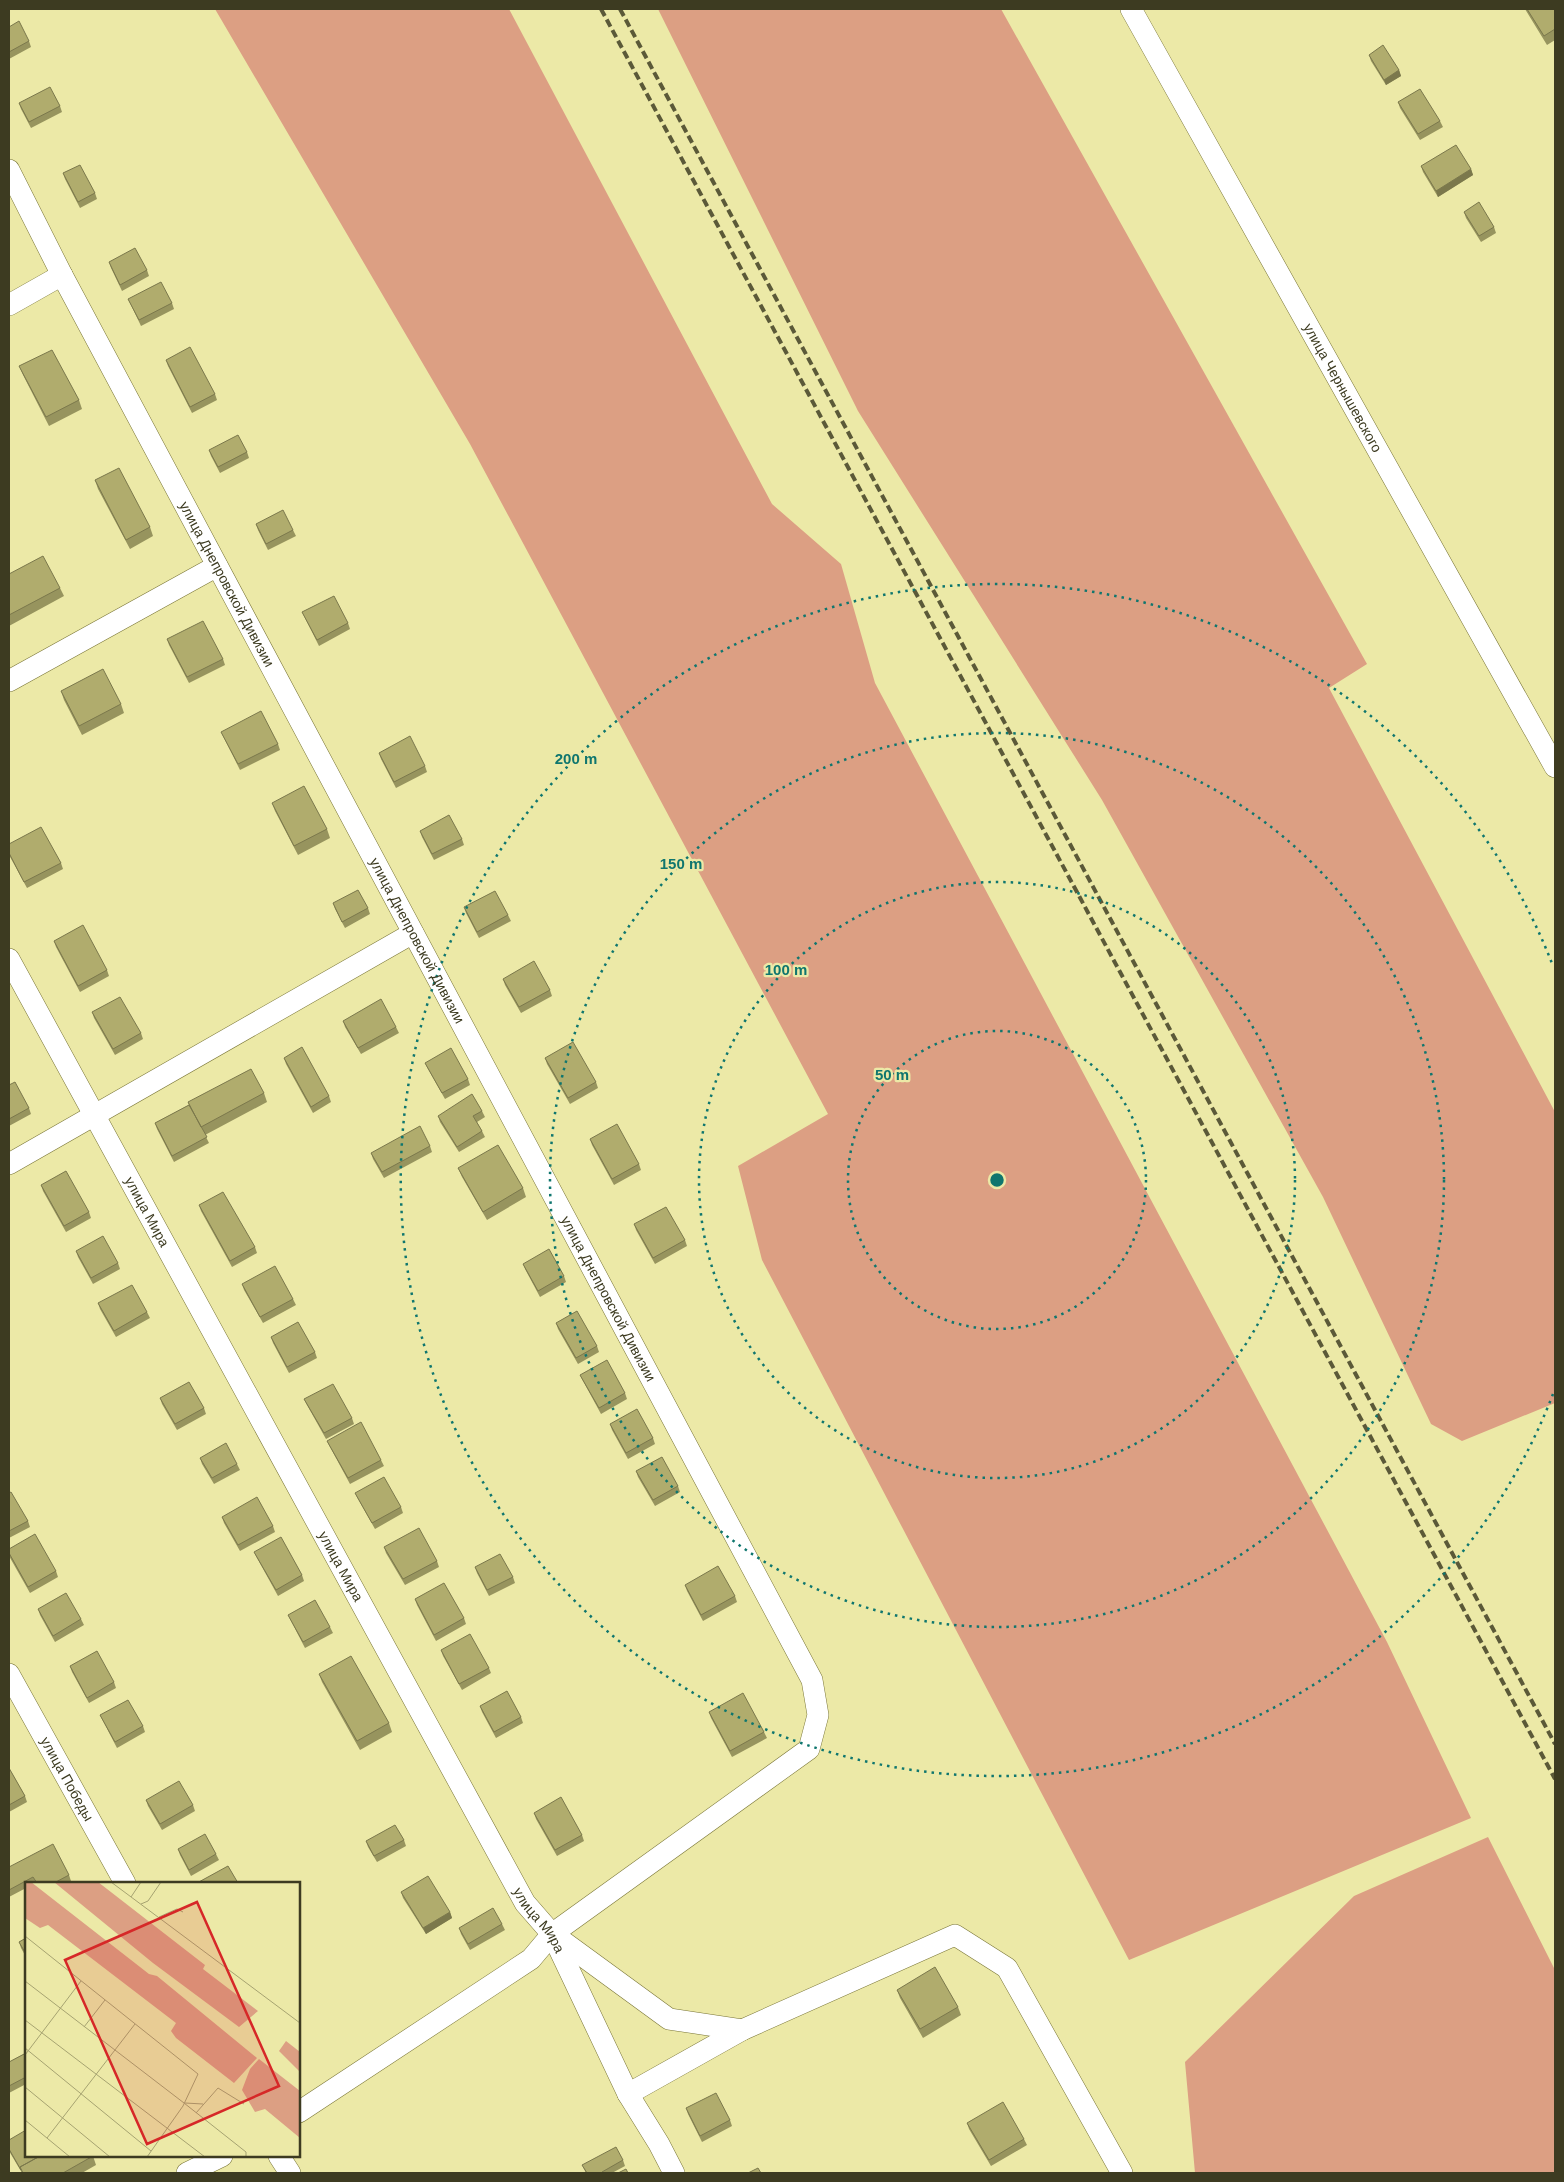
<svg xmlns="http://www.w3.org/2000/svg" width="1564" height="2182" font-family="Arial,sans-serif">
	<rect width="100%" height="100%" fill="#ece9a7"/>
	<path fill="#dc9f83" d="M215 9H509L772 504 841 564 875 683 1387 1642 1471 1818 1129 1960 762 1260 738 1166 828 1114 470 444Z
		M658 9H1001L1367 664 1329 688 1555 1112V1403L1462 1441 1431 1424 1323 1197 1102 800 858 411Z
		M1488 1837 1555 1970V2173H1195L1185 2062 1354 1896Z"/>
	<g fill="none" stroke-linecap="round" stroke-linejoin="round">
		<defs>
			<g id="street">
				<path id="s1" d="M1131 9 1555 767"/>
				<path id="s2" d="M9 170 62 275 812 1680 818 1715 809 1749 552 1934 531 1959 299 2112"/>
				<path d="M9 305 62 275"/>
				<path d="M9 681 217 566"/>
				<path id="s3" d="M9 959 525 1903 552 1934 628 2094 659 2144 674 2173"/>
				<path d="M9 1164 413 933"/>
				<path id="s4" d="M9 1674 125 1883"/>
				<path d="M554 1935 669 2019 742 2030"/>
				<path d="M628 2094 742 2030 955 1935 1007 1968 1122 2173"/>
				<path d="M279 2156 290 2173"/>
				<path d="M187 2173 222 2156"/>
			</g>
		</defs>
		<use href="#street" stroke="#797536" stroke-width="22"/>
		<use href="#street" stroke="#fff" stroke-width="21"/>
		<path stroke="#5b5938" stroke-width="4" stroke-dasharray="8 4" stroke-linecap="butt" d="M601 9 1555 1779
			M620 9 1555 1744"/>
	</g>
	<path fill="#97945e" d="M1525 9H1555V40L1547 45Z
		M9 27 29 41 31 47 9 59Z
		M1369 55 1399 70 1401 76 1386 85 1371 61Z
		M1398 102 1440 121 1443 127 1420 140 1400 108Z
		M19 103 60 106 62 112 31 128 21 109Z
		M1421 166 1471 169 1473 175 1438 197 1423 172Z
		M63 173 95 193 97 199 80 208 65 179Z
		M1464 212 1494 227 1496 233 1481 242 1466 218Z
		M109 262 147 270 149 276 122 291 111 268Z
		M128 299 172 303 174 309 141 326 131 305Z
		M166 360 215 394 217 400 192 413 168 366Z
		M19 366 79 400 82 409 49 426 23 375Z
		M209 450 247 452 249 458 220 473 211 456Z
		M95 480 150 527 153 536 130 549 98 489Z
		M256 524 293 530 296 536 268 550 258 530Z
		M9 574 60 588 64 596 9 626Z
		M302 612 348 623 350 629 319 646Z
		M167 639 223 659 225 665 189 683 169 645Z
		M61 691 121 704 124 713 82 735 64 700Z
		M221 732 278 744 280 750 240 770Z
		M379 753 425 766 427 772 396 788 381 759Z
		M272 803 327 829 330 838 298 855 275 811Z
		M420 831 462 839 464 845 434 860 422 837Z
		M9 844 61 863 63 869 27 888 9 855Z
		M333 903 368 908 370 914 345 928 335 909Z
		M464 907 508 915 511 921 479 938 466 913Z
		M54 941 107 970 109 976 80 992 56 947Z
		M503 979 550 990 552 996 521 1013 505 985Z
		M92 1012 141 1033 143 1039 115 1055 94 1018Z
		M343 1021 396 1027 399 1033 361 1054 345 1027Z
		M284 1058 329 1096 331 1102 313 1113 286 1064Z
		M545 1058 596 1082 598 1088 570 1104 547 1064Z
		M425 1063 468 1079 470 1085 445 1099 428 1069Z
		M9 1085 29 1108 31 1114 9 1126Z
		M264 1093 267 1102 205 1135 209 1143 174 1162 157 1129 155 1123 189 1105 188 1102Z
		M482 1111 485 1117 477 1122 482 1131 485 1137 459 1152 440 1122 438 1116Z
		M590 1139 639 1164 641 1170 614 1185 592 1145Z
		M430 1146 432 1152 384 1178 373 1159 371 1153Z
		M458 1168 523 1188 526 1197 487 1220 462 1177Z
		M41 1185 89 1212 91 1218 66 1232 43 1191Z
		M199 1205 255 1247 257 1253 232 1267 201 1211Z
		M634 1224 685 1240 687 1246 655 1264 636 1230Z
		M76 1251 118 1263 120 1269 93 1284 78 1257Z
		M523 1264 564 1276 566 1282 540 1297 525 1269Z
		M242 1284 293 1299 296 1305 263 1323 244 1290Z
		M98 1303 147 1312 150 1318 116 1337 100 1309Z
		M556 1323 597 1346 599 1352 578 1364 558 1329Z
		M271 1337 315 1352 317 1358 289 1373 273 1343Z
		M580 1375 625 1393 627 1399 601 1414 583 1381Z
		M160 1398 204 1408 206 1414 177 1430 162 1404Z
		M304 1399 352 1418 354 1424 326 1439 307 1405Z
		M610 1424 653 1438 655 1444 628 1459 612 1430Z
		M327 1441 381 1460 384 1466 350 1484 330 1447Z
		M200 1458 237 1464 240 1470 214 1484 202 1464Z
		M636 1471 678 1486 680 1492 655 1506 638 1477Z
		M9 1493 28 1521 30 1527 9 1538Z
		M355 1493 401 1507 403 1513 375 1529 358 1499Z
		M222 1517 273 1526 275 1532 240 1551 224 1523Z
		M384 1547 437 1561 439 1567 405 1585 386 1553Z
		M9 1549 56 1571 58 1577 30 1593 9 1556Z
		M254 1552 302 1575 304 1581 278 1596 257 1558Z
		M475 1567 513 1577 515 1583 489 1596 477 1573Z
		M685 1585 735 1596 737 1602 703 1621 687 1591Z
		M415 1599 464 1618 466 1624 436 1641 417 1605Z
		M38 1609 81 1619 84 1625 55 1642 40 1615Z
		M288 1615 330 1627 333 1633 305 1648 291 1621Z
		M441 1650 489 1668 491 1673 462 1690 443 1656Z
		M70 1666 114 1682 116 1688 89 1703 72 1672Z
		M319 1674 389 1723 392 1732 360 1750 322 1682Z
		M480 1706 521 1717 523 1723 496 1738 482 1712Z
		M709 1712 764 1732 767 1738 732 1757 711 1718Z
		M100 1715 143 1726 145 1732 117 1748 103 1721Z
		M9 1768 25 1796 27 1802 9 1812Z
		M146 1800 193 1805 195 1811 162 1830 148 1806Z
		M534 1813 582 1835 584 1841 557 1856 536 1819Z
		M404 1840 406 1846 377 1862 368 1847 366 1841Z
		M178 1849 216 1854 219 1860 191 1876 180 1855Z
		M9 1867 69 1875 71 1881 68 1883H26V1888L9 1897Z
		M401 1892 450 1912 452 1918 426 1934 403 1898Z
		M502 1924 505 1930 470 1950 461 1934 459 1928Z
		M26 1938V1957L21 1948 19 1942Z
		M897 1990 958 2007 961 2015 923 2038 900 1998Z
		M26 2053V2084L9 2093V2062Z
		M686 2108 730 2120 732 2126 702 2142 688 2114Z
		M967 2123 1024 2139 1027 2145 991 2166 969 2129Z
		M9 2140 26 2156H93L96 2165 82 2173H22L9 2151Z
		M623 2160 625 2166 612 2173H586L582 2165Z"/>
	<path fill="#7b784c" d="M1399 70 1401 76 1386 85 1384 80Z
		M1471 169 1473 175 1438 197 1436 191Z
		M450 1912 452 1918 426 1934 423 1928Z"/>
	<path fill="#b0ac6d" stroke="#7b784c" d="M1527 9H1555V29L1544 36Z
		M19 21 29 41 9 52V27Z
		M1383 45 1399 70 1384 80 1369 55Z
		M50 87 60 106 29 122 19 103Z
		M1420 89 1440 121 1418 134 1398 102Z
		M1456 145 1471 169 1436 191 1421 166Z
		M80 165 95 193 78 202 63 173Z
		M1479 202 1494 227 1479 236 1464 212Z
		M135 248 147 270 120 285 109 262Z
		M161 282 172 303 139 320 128 299Z
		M190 347 215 394 190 407 166 360Z
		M52 350 79 400 46 417 19 366Z
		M238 435 247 452 218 467 209 450Z
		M119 468 150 527 126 540 95 480Z
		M283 510 293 530 266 544 256 524Z
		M43 556 60 588 9 615V574Z
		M334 596 348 623 317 640 302 612Z
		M203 621 223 659 187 677 167 639Z
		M103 669 121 704 79 726 61 691Z
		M261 711 278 744 238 764 221 732Z
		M410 736 425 766 394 782 379 753Z
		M304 786 327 829 294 846 272 803Z
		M449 815 462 839 432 854 420 831Z
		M41 827 61 863 24 882 9 853V844Z
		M358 890 368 908 342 922 333 903Z
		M495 891 508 915 477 932 464 907Z
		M83 925 107 970 78 986 54 941Z
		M534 961 550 990 519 1007 503 979Z
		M120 997 141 1033 113 1049 92 1012Z
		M381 999 396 1027 358 1048 343 1021Z
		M573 1042 596 1082 568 1098 545 1058Z
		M302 1047 329 1096 311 1107 284 1058Z
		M451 1048 468 1079 442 1093 425 1063Z
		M251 1069 264 1093 201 1127 188 1102Z
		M15 1082 29 1108 9 1119V1085Z
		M472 1094 482 1111 473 1116 482 1131 457 1147 438 1116Z
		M189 1105 207 1137 172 1156 155 1123Z
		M617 1124 639 1164 612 1179 590 1139Z
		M420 1126 430 1146 382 1172 371 1153Z
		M498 1145 523 1188 483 1212 458 1168Z
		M66 1171 89 1212 64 1226 41 1185Z
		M223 1192 255 1247 230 1261 199 1205Z
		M666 1207 685 1240 653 1258 634 1224Z
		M103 1236 118 1263 91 1278 76 1251Z
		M549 1249 564 1276 538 1291 523 1264Z
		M275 1266 293 1299 260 1317 242 1284Z
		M132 1285 147 1312 114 1331 98 1303Z
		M577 1311 597 1346 576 1358 556 1323Z
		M298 1322 315 1352 287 1367 271 1337Z
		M607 1360 625 1393 599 1408 580 1375Z
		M189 1382 204 1408 175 1424 160 1398Z
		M333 1384 352 1418 324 1433 304 1399Z
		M637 1409 653 1438 626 1453 610 1424Z
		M361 1422 381 1460 348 1478 327 1441Z
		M226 1443 237 1464 212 1478 200 1458Z
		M662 1457 678 1486 653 1500 636 1471Z
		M384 1477 401 1507 372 1523 355 1493Z
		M11 1492 28 1521 9 1531V1493Z
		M257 1497 273 1526 238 1545 222 1517Z
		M419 1528 437 1561 403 1579 384 1547Z
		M35 1534 56 1571 28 1587 9 1553V1549Z
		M281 1537 302 1575 276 1590 254 1552Z
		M500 1554 513 1577 487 1590 475 1567Z
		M718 1566 735 1596 701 1615 685 1585Z
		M444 1583 464 1618 434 1635 415 1599Z
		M66 1593 81 1619 53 1636 38 1609Z
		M315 1600 330 1627 303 1642 288 1615Z
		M470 1634 489 1668 459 1684 441 1650Z
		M97 1651 114 1682 87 1698 70 1666Z
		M351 1656 389 1723 357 1741 319 1674Z
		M507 1691 521 1717 494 1732 480 1706Z
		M743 1693 764 1732 730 1751 709 1712Z
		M128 1700 143 1726 115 1742 100 1715Z
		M9 1768 25 1796 9 1805Z
		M179 1781 193 1805 160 1824 146 1800Z
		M561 1797 582 1835 555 1850 534 1813Z
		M395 1825 404 1840 374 1856 366 1841Z
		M205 1834 216 1854 189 1870 178 1849Z
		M53 1844 69 1875 54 1883H37L33 1877 9 1890V1867Z
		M228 1866 238 1883H197Z
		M428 1876 450 1912 423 1928 401 1892Z
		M493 1908 502 1924 468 1944 459 1928Z
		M26 1938V1954L19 1942Z
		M935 1967 958 2007 920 2029 897 1990Z
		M26 2053V2077L9 2086V2062Z
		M716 2093 730 2120 700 2136 686 2108Z
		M1003 2102 1024 2139 989 2160 967 2123Z
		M26 2130V2156H40L20 2167 21 2170 9 2149V2140Z
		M616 2147 623 2160 602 2172 603 2173H587L582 2165Z
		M40 2156H93L63 2173H23L20 2167Z
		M758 2168 761 2173H748Z
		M626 2169 628 2173H618Z"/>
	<g fill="none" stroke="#0f766e" stroke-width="2.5" stroke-dasharray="2.5 5">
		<circle cx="997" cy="1180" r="149"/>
		<circle cx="997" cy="1180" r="298"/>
		<circle cx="997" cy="1180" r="447"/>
		<path d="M1553 1394A596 596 0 1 1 1553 966"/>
	</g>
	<g text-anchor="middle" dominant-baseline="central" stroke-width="4.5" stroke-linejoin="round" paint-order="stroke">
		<g font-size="14" fill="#3d3b21" stroke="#ece9a7">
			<text stroke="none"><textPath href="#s1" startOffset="434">улица Чернышевского</textPath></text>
			<text stroke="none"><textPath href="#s2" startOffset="468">улица Днепровской Дивизии</textPath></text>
			<text stroke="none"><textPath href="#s2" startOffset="872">улица Днепровской Дивизии</textPath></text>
			<text stroke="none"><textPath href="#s3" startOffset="288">улица Мира</textPath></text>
			<text stroke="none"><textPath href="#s2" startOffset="1278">улица Днепровской Дивизии</textPath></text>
			<text stroke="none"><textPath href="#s3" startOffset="692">улица Мира</textPath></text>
			<text stroke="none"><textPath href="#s4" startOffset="120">улица Победы</textPath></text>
			<text stroke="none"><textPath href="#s3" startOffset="1098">улица Мира</textPath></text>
		</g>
	</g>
	<g transform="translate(25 1882)">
		<rect width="275" height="275" fill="#ece9a7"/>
		<path d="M0 0H6L124 92 132 94 232 176 209 201 151 156 146 149 151 141 23 43 15 46 0 36ZM29 0H73L180 83 178 87 233 129 214 145 128 81ZM261 159 275 170V190L254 169ZM234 177 275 209V256L240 227 230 230 217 208 225 187Z" fill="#dc9f83"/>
		<path fill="none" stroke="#a6a371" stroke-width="1" d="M86 0 275 141M106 15 116 0M116 22 123 19 136 0M134 35 152 27 158 30M0 54 173 192 158 224 122 275M0 99 159 221 221 270V275M0 138 180 275M59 145 80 118M0 166 126 269M0 173 56 99M0 205 85 275M160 221 178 222M171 231 193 206 219 222M0 238 45 275M22 256 110 142"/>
		<path fill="#d62828" fill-opacity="0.15" stroke="#d62828" stroke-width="2.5" d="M172 20 254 204 122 262 40 78Z"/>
		<rect width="275" height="275" fill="none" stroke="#3d3b21" stroke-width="2.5"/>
	</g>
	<circle cx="997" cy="1180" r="8" fill="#0f766e" stroke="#ece9a7" stroke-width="2.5"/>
	<g font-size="15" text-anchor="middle" font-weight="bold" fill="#0f766e" stroke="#ece9a7" stroke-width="4.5" stroke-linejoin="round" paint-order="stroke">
		<text x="576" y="764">200 m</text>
		<text x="681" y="869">150 m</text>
		<text x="786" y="975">100 m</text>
		<text x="892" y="1080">50 m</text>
	</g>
	<rect width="1564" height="2182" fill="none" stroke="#3d3b21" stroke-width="20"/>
</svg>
